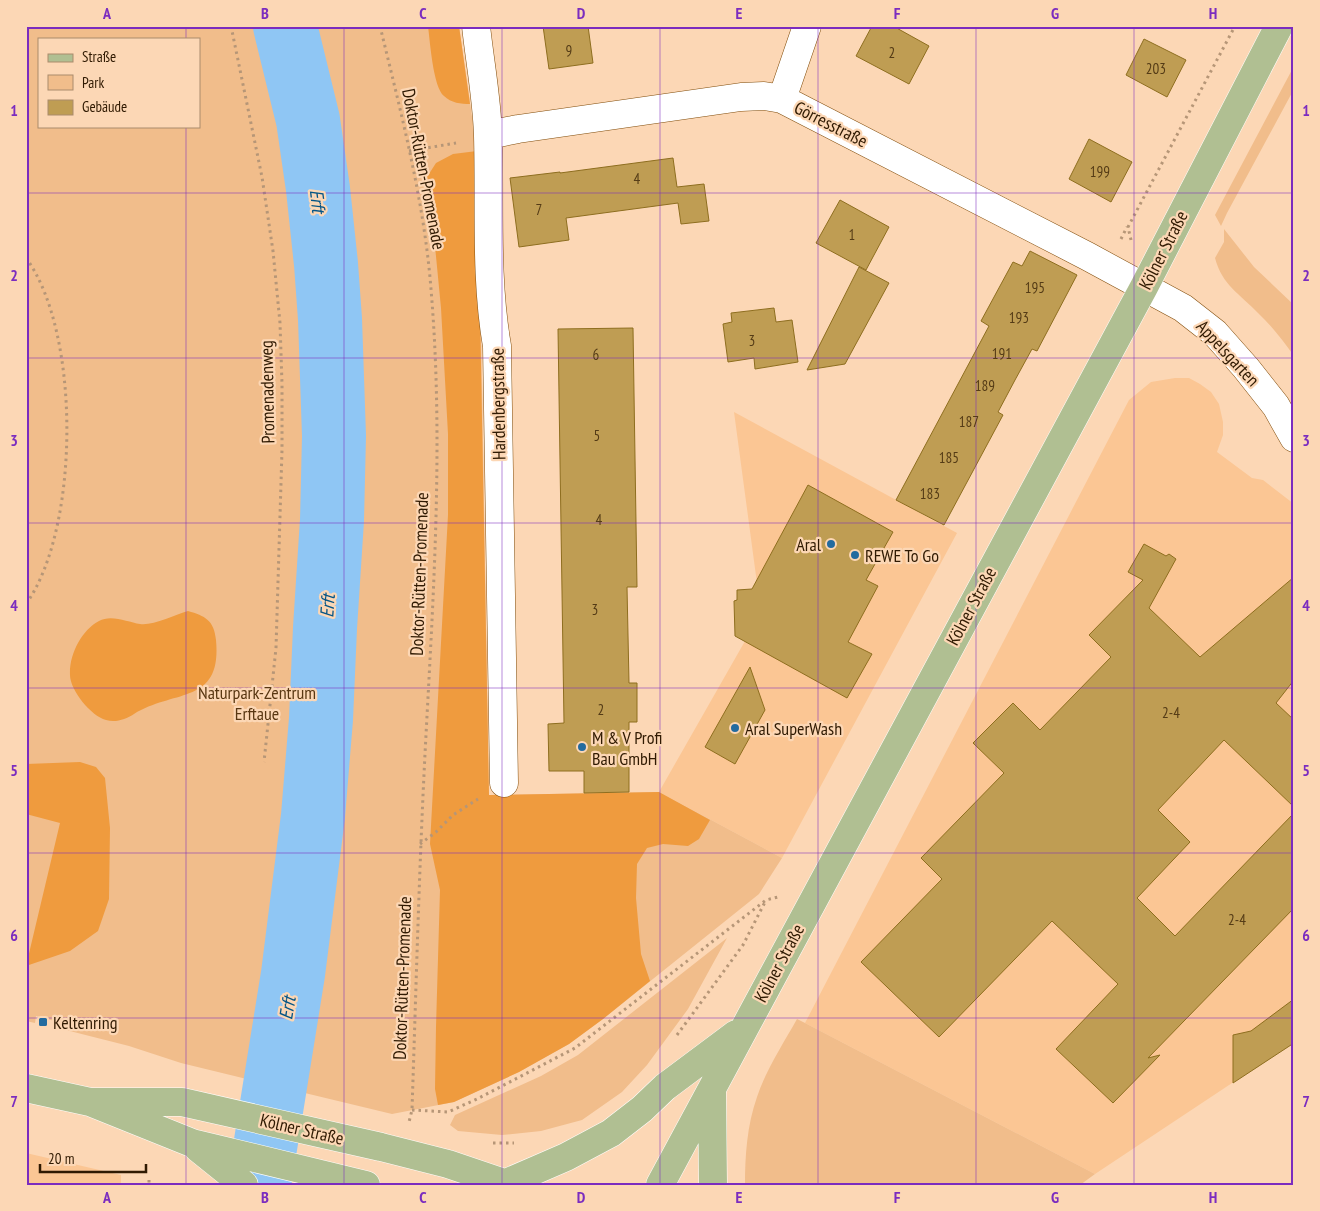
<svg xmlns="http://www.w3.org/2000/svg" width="1320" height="1211" font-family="'PT Sans Narrow',sans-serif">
	<rect width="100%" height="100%" fill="#fcd7b5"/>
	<path fill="#fbc694" d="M1175 378H1189L1200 384 1211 392 1219 404 1223 422V435L1217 452 1252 478 1263 480 1294 504V1042L1095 1174 805 1023 1129 400 1151 382Z
		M734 412 957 533 782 858 659 792 761 613Z
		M26 1153 121 1175V1185H26Z"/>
	<path fill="#f1bd8b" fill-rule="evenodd" d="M26 26H459L478 159 489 795 659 792 782 858 759 894 603 1019 569 1044 519 1072 454 1102 392 1114 181 1063 129 1046 58 1028V1022L36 1016 35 1023 26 1021ZM39 39H199V126H39Z
		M1294 66V89L1227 213 1221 226 1215 215Z
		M1224 229 1254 267 1294 305V356C1283 341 1272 326 1258 313 1240 294 1222 285 1215 258L1224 242Z
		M727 938 688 1009 647 1065 622 1092 582 1120 541 1131 502 1135 458 1131 450 1125 455 1115 541 1076 578 1055Z
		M797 1019 805 1023 1095 1174 1080 1185H745C745 1156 747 1125 757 1097 766 1070 783 1044 797 1019Z"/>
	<path fill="#ef9b3e" d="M428 26H459L470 104C461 104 451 103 444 96 433 87 430 41 428 26Z
		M477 151 489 795 659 792 710 820 699 839 688 846 663 844 647 848 637 864 636 898 641 954 650 981 603 1019 569 1044 519 1072 454 1102 438 1105 435 1089 436 1027 440 890 430 844 448 515V434L441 308 435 246 426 191 427 177 436 163 453 154Z
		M188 611C205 616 214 620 216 640 222 705 175 689 134 714 126 719 116 723 106 720 91 716 70 690 70 675 69 654 82 630 99 621 111 614 128 622 140 624 152 626 175 615 188 611Z
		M80 762 96 767 105 778 110 828 109 899 98 931 70 951 26 966 60 823 26 814V764Z"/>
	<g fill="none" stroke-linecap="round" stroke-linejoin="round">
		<path stroke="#8fc6f4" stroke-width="64" d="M259 1185 293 974 313 816 321 719 325 628 332 520 334 436 330 319 326 264 318 189 308 120 285 26"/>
	</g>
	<path fill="#bf9d53" stroke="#8e6e1f" d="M543 26H588L593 63 549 69Z
		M872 26H893L929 46 909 84 856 56Z
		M1144 39 1186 60 1167 97 1126 75Z
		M1089 139 1132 162 1111 202 1069 179Z
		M673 158 677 187 704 184 709 221 681 224 678 203 566 218 569 240 519 247 510 178 560 172V173Z
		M840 200 889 227 866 270 816 243Z
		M1030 251 1077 275 1037 351 1032 349 1015 380 998 412 1003 415 944 525 896 500 989 326 981 321 1013 262 1022 266Z
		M859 267 889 283 845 364 807 370Z
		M774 308 776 322 792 320 798 362 755 369 754 358 728 362 723 324 732 322 731 313Z
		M633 328 637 587H627L629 683H637V722H629V792L584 793V771H549L548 724 564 723 558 329Z
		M808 485 893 532 866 580 878 586 848 642 872 654 847 698 735 636 734 601 737 600V590L752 589Z
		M1144 544 1166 556 1169 554 1176 559 1149 608 1200 657 1294 577V680L1276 703 1294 720V807L1224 740 1158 810 1190 842 1137 898 1175 936 1294 813V908L1148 1058 1160 1055 1113 1103 1056 1049 1118 984 1052 921 939 1037 861 962 942 879 921 858 1004 773 973 743 1013 703 1040 730 1111 657 1089 635 1143 580 1128 572Z
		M750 667 765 710 735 764 705 747Z
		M1294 999V1043L1233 1083V1035L1251 1031Z"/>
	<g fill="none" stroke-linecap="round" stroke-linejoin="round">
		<defs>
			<path id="minor" d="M476 26C480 63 487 99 488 136 490 206 485 277 497 346L504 783
				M782 99 807 26
				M488 135 518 129 741 97 764 96 782 99 1087 256 1183 308 1215 333 1246 368 1276 406 1294 438"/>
			<path id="primary" d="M26 1088 90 1102 192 1143 366 1185
				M712 1090 713 1185
				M90 1102H182L381 1147 448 1164 510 1185
				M198 1148 244 1185
				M506 1183 566 1157 611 1133 642 1109 665 1087 736 1034
				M660 1185 1144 287 1279 26"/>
		</defs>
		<use href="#minor" stroke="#824d0b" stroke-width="29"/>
		<use href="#primary" stroke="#fff" stroke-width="29"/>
		<path stroke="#b69677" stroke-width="3" stroke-dasharray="2.5 4" stroke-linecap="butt" d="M231 26 262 177 273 251 280 323 282 384V450L276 648 264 762
			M380 26C401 113 424 200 431 289 444 444 433 599 425 754 419 872 416 991 412 1110L409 1122
			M409 151 456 143
			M1121 239 1127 227
			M1131 240 1128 227 1235 26
			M26 258C81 332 80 529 26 604
			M420 844 436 832 453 815 478 799
			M677 1035 743 945 766 900
			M412 1110 448 1112 477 1099 575 1048 766 900 778 897
			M493 1143H514
			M149 1180V1185"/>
		<use href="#minor" stroke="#fff" stroke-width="28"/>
		<use href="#primary" stroke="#b0bf92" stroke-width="28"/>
	</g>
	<path fill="none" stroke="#7b2cbf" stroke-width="1" stroke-opacity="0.55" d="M186 26V39M344 26V1185M502 26V1185M660 26V1185M818 26V1185M976 26V1185M1134 26V1185M186 126V1185M26 193H1294M26 358H1294M26 523H1294M26 688H1294M26 853H1294M26 1018H1294"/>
	<g fill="#236b9f" stroke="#fcd7b5" stroke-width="2">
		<circle cx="831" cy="544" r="5"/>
		<circle cx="855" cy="555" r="5"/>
		<circle cx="735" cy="728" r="5"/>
		<circle cx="582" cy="747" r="5"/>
		<rect x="38" y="1017" width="10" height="10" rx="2.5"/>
	</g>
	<g text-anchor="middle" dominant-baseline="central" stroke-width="4.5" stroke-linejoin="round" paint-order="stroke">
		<g font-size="15" fill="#543b16">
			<text x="569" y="50">9</text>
			<text x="892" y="52">2</text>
			<text x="1156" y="68">203</text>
			<text x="1100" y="171">199</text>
			<text x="637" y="178">4</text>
			<text x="539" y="209">7</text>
			<text x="852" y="234">1</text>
			<text x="1035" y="287">195</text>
			<text x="1019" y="317">193</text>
			<text x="752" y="340">3</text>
			<text x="1002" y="353">191</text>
			<text x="596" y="354">6</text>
			<text x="985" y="385">189</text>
			<text x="969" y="421">187</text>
			<text x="597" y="435">5</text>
			<text x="949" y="457">185</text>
			<text x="930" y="493">183</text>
			<text x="599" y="519">4</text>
			<text x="595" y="609">3</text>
			<text x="601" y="709">2</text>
			<text x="1171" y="712">2-4</text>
			<text x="1237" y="919">2-4</text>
		</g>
		<g font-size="18" fill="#301a02" stroke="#fcd7b5">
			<text transform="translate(831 124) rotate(27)">Görresstraße</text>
			<text transform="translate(424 169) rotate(79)">Doktor-Rütten-Promenade</text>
			<text transform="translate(1163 250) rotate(-63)">Kölner Straße</text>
			<text transform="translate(1228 353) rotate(47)">Appelsgarten</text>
			<text transform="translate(267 392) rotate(-91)">Promenadenweg</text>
			<text transform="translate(498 404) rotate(-91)">Hardenbergstraße</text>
			<text transform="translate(419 574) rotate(-88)">Doktor-Rütten-Promenade</text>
			<text transform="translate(971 606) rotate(-62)">Kölner Straße</text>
			<text transform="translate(779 963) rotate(-62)">Kölner Straße</text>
			<text transform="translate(402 978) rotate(-88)">Doktor-Rütten-Promenade</text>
			<text transform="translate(302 1129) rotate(13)">Kölner Straße</text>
		</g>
		<g font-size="18" fill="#301a02" stroke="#fcd7b5" text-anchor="start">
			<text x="821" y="544" text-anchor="end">Aral</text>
			<text x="865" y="555">REWE To Go</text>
			<text x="745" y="728">Aral SuperWash</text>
			<text x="592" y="737">M &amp; V Profi<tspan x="592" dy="21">Bau GmbH</tspan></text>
			<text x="53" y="1022">Keltenring</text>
		</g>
		<g font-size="18" fill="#593712" stroke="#fcd7b5">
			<text x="257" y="692">Naturpark-Zentrum<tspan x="257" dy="21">Erftaue</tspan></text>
		</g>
		<g font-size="19" font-style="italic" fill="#055485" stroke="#fcd7b5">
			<text transform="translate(318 201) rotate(83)">Erft</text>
			<text transform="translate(327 606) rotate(-86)">Erft</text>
			<text transform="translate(287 1008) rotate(-81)">Erft</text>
		</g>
	</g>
	<rect width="1320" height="1211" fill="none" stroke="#fcd7b5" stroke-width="55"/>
	<rect x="38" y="38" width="162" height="90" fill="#fcd7b5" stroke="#aa8b6d"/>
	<rect x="48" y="54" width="25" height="8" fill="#b0bf92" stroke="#aa8b6d"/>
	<text x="82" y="62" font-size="15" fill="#301a02">Straße</text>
	<rect x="48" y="75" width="25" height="15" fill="#f1bd8b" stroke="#aa8b6d"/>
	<text x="82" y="88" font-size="15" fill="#301a02">Park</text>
	<rect x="48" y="100" width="25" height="15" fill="#bf9d53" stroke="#aa8b6d"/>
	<text x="82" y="112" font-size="15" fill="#301a02">Gebäude</text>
	<path d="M40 1164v8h106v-8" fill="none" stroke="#301a02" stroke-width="2.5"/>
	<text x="48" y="1164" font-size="15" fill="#301a02" stroke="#fcd7b5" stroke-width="4" paint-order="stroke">20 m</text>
	<rect x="28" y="28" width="1264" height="1156" fill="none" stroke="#7b2cbf" stroke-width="2"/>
	<g font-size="16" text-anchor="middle" font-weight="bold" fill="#7b2cbf">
		<text x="107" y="19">A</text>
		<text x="265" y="19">B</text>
		<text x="423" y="19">C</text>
		<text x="581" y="19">D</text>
		<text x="739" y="19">E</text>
		<text x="897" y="19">F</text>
		<text x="1055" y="19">G</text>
		<text x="1213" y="19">H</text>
		<text x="14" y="116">1</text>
		<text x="1306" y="116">1</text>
		<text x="14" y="281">2</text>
		<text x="1306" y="281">2</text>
		<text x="14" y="446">3</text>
		<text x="1306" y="446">3</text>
		<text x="14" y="611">4</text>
		<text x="1306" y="611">4</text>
		<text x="14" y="776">5</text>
		<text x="1306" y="776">5</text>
		<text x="14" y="941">6</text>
		<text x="1306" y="941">6</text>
		<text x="14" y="1107">7</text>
		<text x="1306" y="1107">7</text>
		<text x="107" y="1203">A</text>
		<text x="265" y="1203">B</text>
		<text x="423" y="1203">C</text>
		<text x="581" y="1203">D</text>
		<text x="739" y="1203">E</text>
		<text x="897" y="1203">F</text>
		<text x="1055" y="1203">G</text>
		<text x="1213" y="1203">H</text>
	</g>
</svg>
